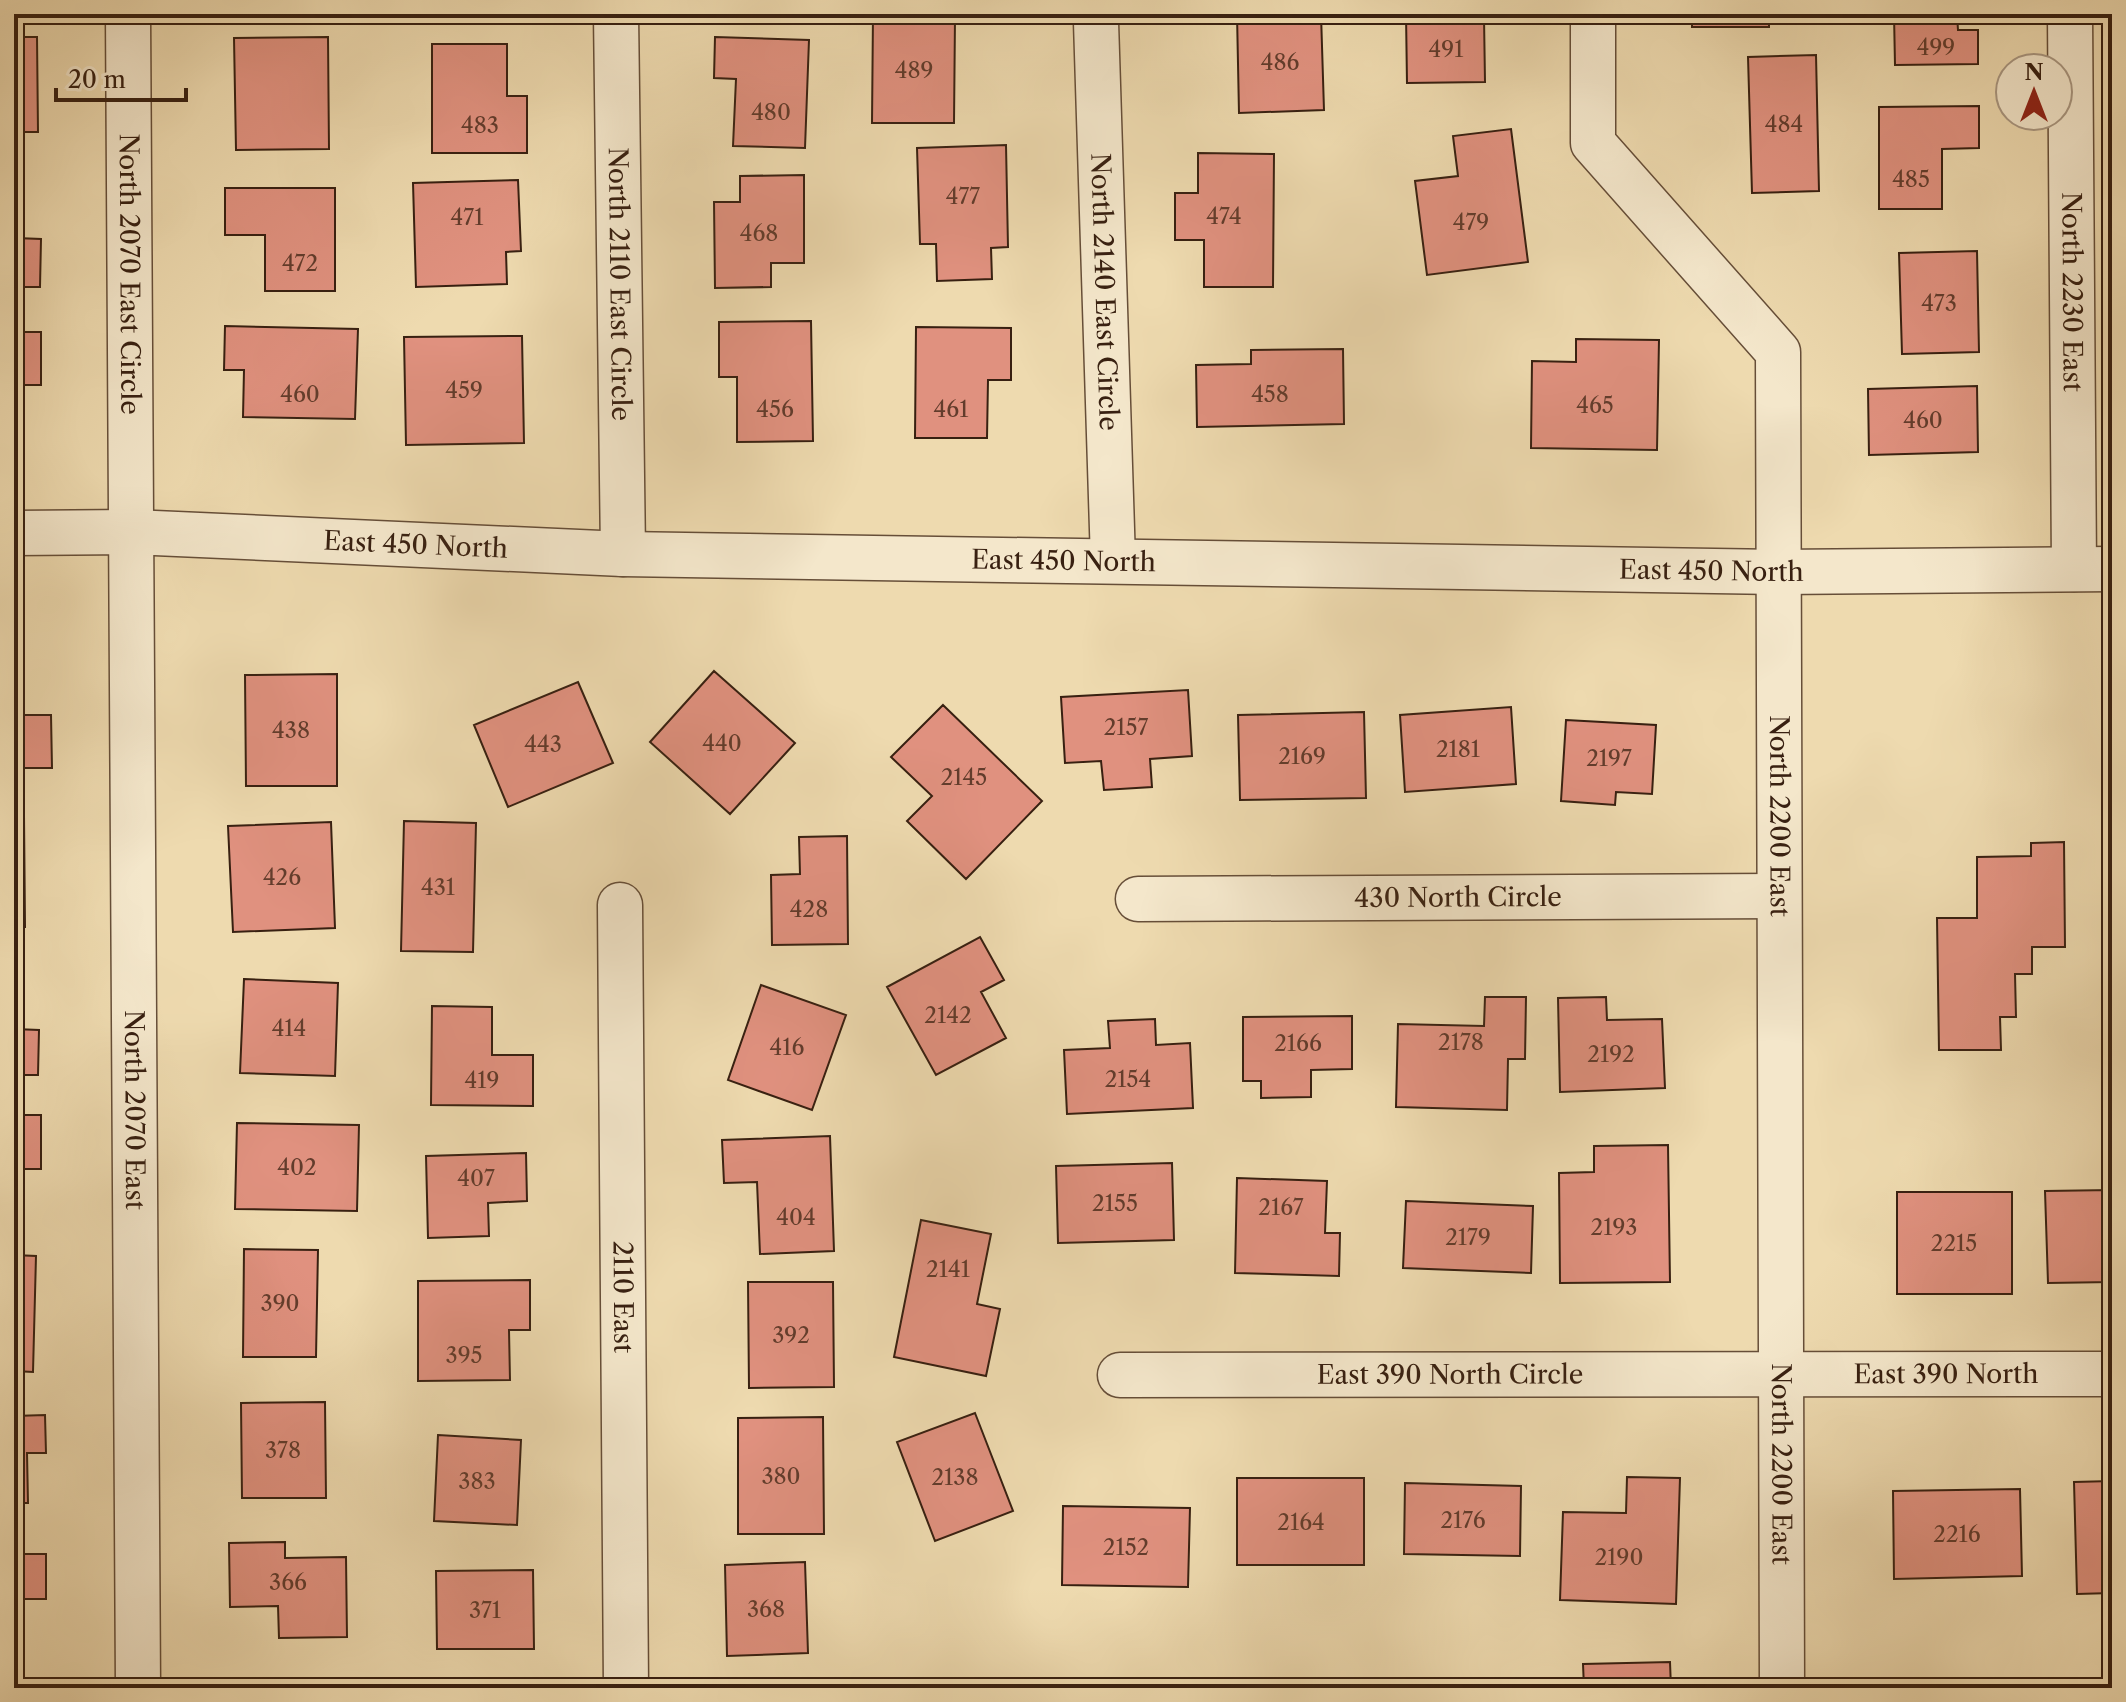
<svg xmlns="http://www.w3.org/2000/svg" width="2126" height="1702" font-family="'Libre Caslon Text',serif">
	<rect width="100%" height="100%" fill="#eedaaf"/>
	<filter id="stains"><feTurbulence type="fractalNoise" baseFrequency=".0025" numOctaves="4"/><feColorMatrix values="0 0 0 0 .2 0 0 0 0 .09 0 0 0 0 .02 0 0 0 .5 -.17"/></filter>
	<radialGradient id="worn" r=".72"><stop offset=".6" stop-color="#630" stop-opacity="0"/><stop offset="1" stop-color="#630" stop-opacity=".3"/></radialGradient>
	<path fill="#e0917f" stroke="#382011" stroke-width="2" d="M873 14 955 17 954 123H872Z
		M1237 14H1321L1324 110 1239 113Z
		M1406 14H1509L1484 17 1485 82 1407 83Z
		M1692 14H1769V27H1692Z
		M1894 14H1957L1958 30H1978V64L1895 65Z
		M14 37H37L38 132H14Z
		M328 37 329 149 236 150 234 38Z
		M715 37 809 40 805 148 733 146 736 79 714 78Z
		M432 44H507V96H527V153H432Z
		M1816 55 1819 191 1752 193 1748 57Z
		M1979 106V148L1942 149V209H1879V107Z
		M1511 129 1528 262 1427 275 1415 181 1458 176 1453 136Z
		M1006 145 1008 247 991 248 992 279 937 281 936 244H920L917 148Z
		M1198 153 1274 154 1273 287H1204V240H1175V193H1198Z
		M804 175V263H771V287L715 288 714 202H740V176Z
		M518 180 521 251 506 252 507 284 416 287 413 183Z
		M14 186H17L16 238 41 239 40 287H14Z
		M225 188H335V291H265V235H225Z
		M1977 251 1979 352 1902 354 1899 253Z
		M811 321 813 441 737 442V377H719V322Z
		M225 326 358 329 355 419 243 417 244 370H224Z
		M916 327 1011 328V380H988L987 438H915Z
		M14 332H41V385H17V419H14Z
		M522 336 524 443 406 445 404 337Z
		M1576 339 1659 340 1657 450 1531 448 1532 361 1576 362Z
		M1343 349 1344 424 1197 427 1196 365 1251 364V350Z
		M1977 386 1978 452 1869 455 1868 389Z
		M714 671 795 743 730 814 650 742Z
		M337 674V786H246L245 675Z
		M578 682 613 763 508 807 474 725Z
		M14 684H20V715H51L52 768H14Z
		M1188 690 1192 756 1150 759 1152 787 1104 790 1101 761 1065 763 1061 697Z
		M943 705 1042 801 966 879 907 821 932 796 891 757Z
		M1511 707 1516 784 1405 792 1400 715Z
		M1364 712 1366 798 1240 800 1238 715Z
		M1566 720 1656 725 1652 794 1616 792 1615 805 1561 801Z
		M14 816H24L25 927H14Z
		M404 821 476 823 473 952 401 951Z
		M331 822 335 928 233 932 228 826Z
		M847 836 848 944 772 945 771 875 800 874 799 837Z
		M2064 842 2065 947H2032V974H2015L2016 1017H2000L2001 1050H1939L1937 918H1977V857L2031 856V843Z
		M980 937 1004 980 981 992 1006 1038 936 1075 887 987Z
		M244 979 338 983 335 1076 240 1073Z
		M761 985 846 1015 812 1110 728 1080Z
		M1485 997H1526L1525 1059H1508L1507 1110 1396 1107 1398 1024 1484 1026Z
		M1606 997 1607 1020 1662 1019 1665 1088 1560 1092 1558 998Z
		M432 1006 492 1007V1055H533V1106L431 1105Z
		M1352 1016V1069L1311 1070V1097L1261 1098V1081H1243V1017Z
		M1155 1019 1156 1045 1190 1043 1193 1108 1067 1114 1064 1050 1110 1048 1108 1021Z
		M14 1029 39 1030 38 1075H14Z
		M14 1115H41V1169H21V1200H14Z
		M237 1123 359 1125 357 1211 235 1209Z
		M830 1136 834 1251 760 1254 757 1182 724 1183 722 1140Z
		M1668 1145 1670 1282 1560 1283 1559 1173 1594 1172V1146Z
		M526 1153 527 1201 488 1203 489 1236 428 1238 426 1156Z
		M1172 1163 1174 1240 1058 1243 1056 1166Z
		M1237 1178 1327 1181 1325 1233H1340L1339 1276 1235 1273Z
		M2112 1190V1282L2048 1283 2045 1191Z
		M1897 1192H2012V1294H1897Z
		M1406 1201 1533 1206 1531 1273 1403 1268Z
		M921 1220 991 1234 977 1304 1000 1309 986 1376 894 1357Z
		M244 1249 318 1250 316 1357H243Z
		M14 1255 36 1256 33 1372 14 1371Z
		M530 1280V1330H509L510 1380 418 1381V1281Z
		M748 1282H833L834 1387 749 1388Z
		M325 1402 326 1498H242L241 1403Z
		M975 1413 1013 1511 935 1541 897 1442Z
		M45 1415 46 1453H27L28 1503H14V1416Z
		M823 1417 824 1534H738V1418Z
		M438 1435 521 1440 517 1525 434 1521Z
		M1627 1477 1680 1478 1676 1604 1560 1600 1563 1512 1626 1513Z
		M1237 1478H1364V1565H1237Z
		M2112 1481V1593L2077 1594 2074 1482Z
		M1405 1483 1521 1486 1520 1556 1404 1554Z
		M2020 1489 2022 1576 1894 1579 1893 1491Z
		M1063 1506 1190 1508 1188 1587 1062 1585Z
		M285 1542V1558L346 1557 347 1637 279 1638 278 1606 230 1607 229 1543Z
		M14 1554H46V1599H24V1639L14 1640Z
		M805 1562 808 1653 727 1656 725 1565Z
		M533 1570 534 1649H437L436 1571Z
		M1670 1662 1671 1688H1584L1583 1664Z
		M2095 1682 2096 1688H2052V1686Z"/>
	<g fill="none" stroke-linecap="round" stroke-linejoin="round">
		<defs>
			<g id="minor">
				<path id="s1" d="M128 14 138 1688"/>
				<path id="s2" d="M616 14 623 554"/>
				<path id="s3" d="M1593 14V143L1778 352 1782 1688"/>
				<path id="s4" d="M2070 14 2074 569"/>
				<path id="s5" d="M1096 22 1113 561"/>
				<path id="s6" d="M1138 899 1779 896"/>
				<path id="s7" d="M620 905 626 1688"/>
				<path id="s8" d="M1120 1375 2112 1374"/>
			</g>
			<g id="tertiary">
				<path id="s9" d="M14 533 132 532 623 554 1778 572 2112 569"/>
			</g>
		</defs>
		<use href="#minor" stroke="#664e38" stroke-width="47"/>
		<use href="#tertiary" stroke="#664e38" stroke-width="47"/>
		<use href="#minor" stroke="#f4e7cb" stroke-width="44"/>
		<use href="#tertiary" stroke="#f4e7cb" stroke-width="44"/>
	</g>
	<g text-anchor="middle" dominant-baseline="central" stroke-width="6" stroke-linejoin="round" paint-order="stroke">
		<g font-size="22" fill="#623c2c">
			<text x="1936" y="47">499</text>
			<text x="1446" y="49">491</text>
			<text x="1280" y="62">486</text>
			<text x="914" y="70">489</text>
			<text x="771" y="112">480</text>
			<text x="1784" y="124">484</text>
			<text x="480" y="125">483</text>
			<text x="1911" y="179">485</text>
			<text x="963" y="196">477</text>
			<text x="1224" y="216">474</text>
			<text x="467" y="217">471</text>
			<text x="1471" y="222">479</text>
			<text x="759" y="233">468</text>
			<text x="300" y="263">472</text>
			<text x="1939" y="303">473</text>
			<text x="464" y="390">459</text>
			<text x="300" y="394">460</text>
			<text x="1270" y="394">458</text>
			<text x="1595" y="405">465</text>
			<text x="775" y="409">456</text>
			<text x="951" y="409">461</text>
			<text x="1923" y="420">460</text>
			<text x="1126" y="727">2157</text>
			<text x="291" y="730">438</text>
			<text x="722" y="743">440</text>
			<text x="543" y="744">443</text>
			<text x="1458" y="749">2181</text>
			<text x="1302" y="756">2169</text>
			<text x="1609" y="758">2197</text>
			<text x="964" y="777">2145</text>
			<text x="282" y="877">426</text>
			<text x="438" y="887">431</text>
			<text x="809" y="909">428</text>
			<text x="948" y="1015">2142</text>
			<text x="289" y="1028">414</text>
			<text x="1461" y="1042">2178</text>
			<text x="1298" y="1043">2166</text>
			<text x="787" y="1047">416</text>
			<text x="1611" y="1054">2192</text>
			<text x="1128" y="1079">2154</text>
			<text x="482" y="1080">419</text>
			<text x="297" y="1167">402</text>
			<text x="476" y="1178">407</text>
			<text x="1115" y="1203">2155</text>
			<text x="1281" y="1207">2167</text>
			<text x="796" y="1217">404</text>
			<text x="1614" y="1227">2193</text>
			<text x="1468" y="1237">2179</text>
			<text x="1954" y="1243">2215</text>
			<text x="948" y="1269">2141</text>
			<text x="280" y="1303">390</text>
			<text x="791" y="1335">392</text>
			<text x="464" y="1355">395</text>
			<text x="283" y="1450">378</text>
			<text x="781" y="1476">380</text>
			<text x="955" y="1477">2138</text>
			<text x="477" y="1481">383</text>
			<text x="1463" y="1520">2176</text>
			<text x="1301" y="1522">2164</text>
			<text x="1957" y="1534">2216</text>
			<text x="1126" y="1547">2152</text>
			<text x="1619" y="1557">2190</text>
			<text x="288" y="1582">366</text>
			<text x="766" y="1609">368</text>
			<text x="485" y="1610">371</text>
		</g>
		<g font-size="26" fill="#382011" stroke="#f4e7cb">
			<text stroke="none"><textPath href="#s1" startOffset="260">North 2070 East Circle</textPath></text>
			<text stroke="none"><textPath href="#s2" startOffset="270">North 2110 East Circle</textPath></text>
			<text stroke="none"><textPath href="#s5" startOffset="270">North 2140 East Circle</textPath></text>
			<text stroke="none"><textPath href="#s4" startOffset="278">North 2230 East</textPath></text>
			<text stroke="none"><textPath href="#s9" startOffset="402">East 450 North</textPath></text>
			<text stroke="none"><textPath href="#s9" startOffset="1050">East 450 North</textPath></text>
			<text stroke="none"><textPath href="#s9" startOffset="1698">East 450 North</textPath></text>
			<text stroke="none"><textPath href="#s3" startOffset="872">North 2200 East</textPath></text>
			<text stroke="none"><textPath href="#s6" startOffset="320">430 North Circle</textPath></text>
			<text stroke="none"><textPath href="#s1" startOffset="1096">North 2070 East</textPath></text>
			<text stroke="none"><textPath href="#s7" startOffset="392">2110 East</textPath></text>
			<text stroke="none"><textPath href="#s8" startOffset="330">East 390 North Circle</textPath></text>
			<text stroke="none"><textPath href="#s8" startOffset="826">East 390 North</textPath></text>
			<text stroke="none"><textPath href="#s3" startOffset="1520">North 2200 East</textPath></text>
		</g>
	</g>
	<rect width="2126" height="1702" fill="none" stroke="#eedaaf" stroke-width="48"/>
	<rect x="16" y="16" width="2094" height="1670" fill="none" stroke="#382011" stroke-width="4"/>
	<rect x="24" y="24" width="2078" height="1654" fill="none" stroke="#382011" stroke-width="2"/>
	<g transform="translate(2034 92)"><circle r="38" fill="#f4e7cb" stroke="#a99781" stroke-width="2"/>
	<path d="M0-6L14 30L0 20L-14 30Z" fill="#8f2418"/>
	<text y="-12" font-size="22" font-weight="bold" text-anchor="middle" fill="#382011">N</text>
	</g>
	<path d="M56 88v12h130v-12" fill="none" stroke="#382011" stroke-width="4"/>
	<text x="68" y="88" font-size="24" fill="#382011" stroke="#f4e7cb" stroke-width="6" paint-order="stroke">20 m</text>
	<rect width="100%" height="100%" filter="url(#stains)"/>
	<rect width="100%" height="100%" fill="url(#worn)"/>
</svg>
